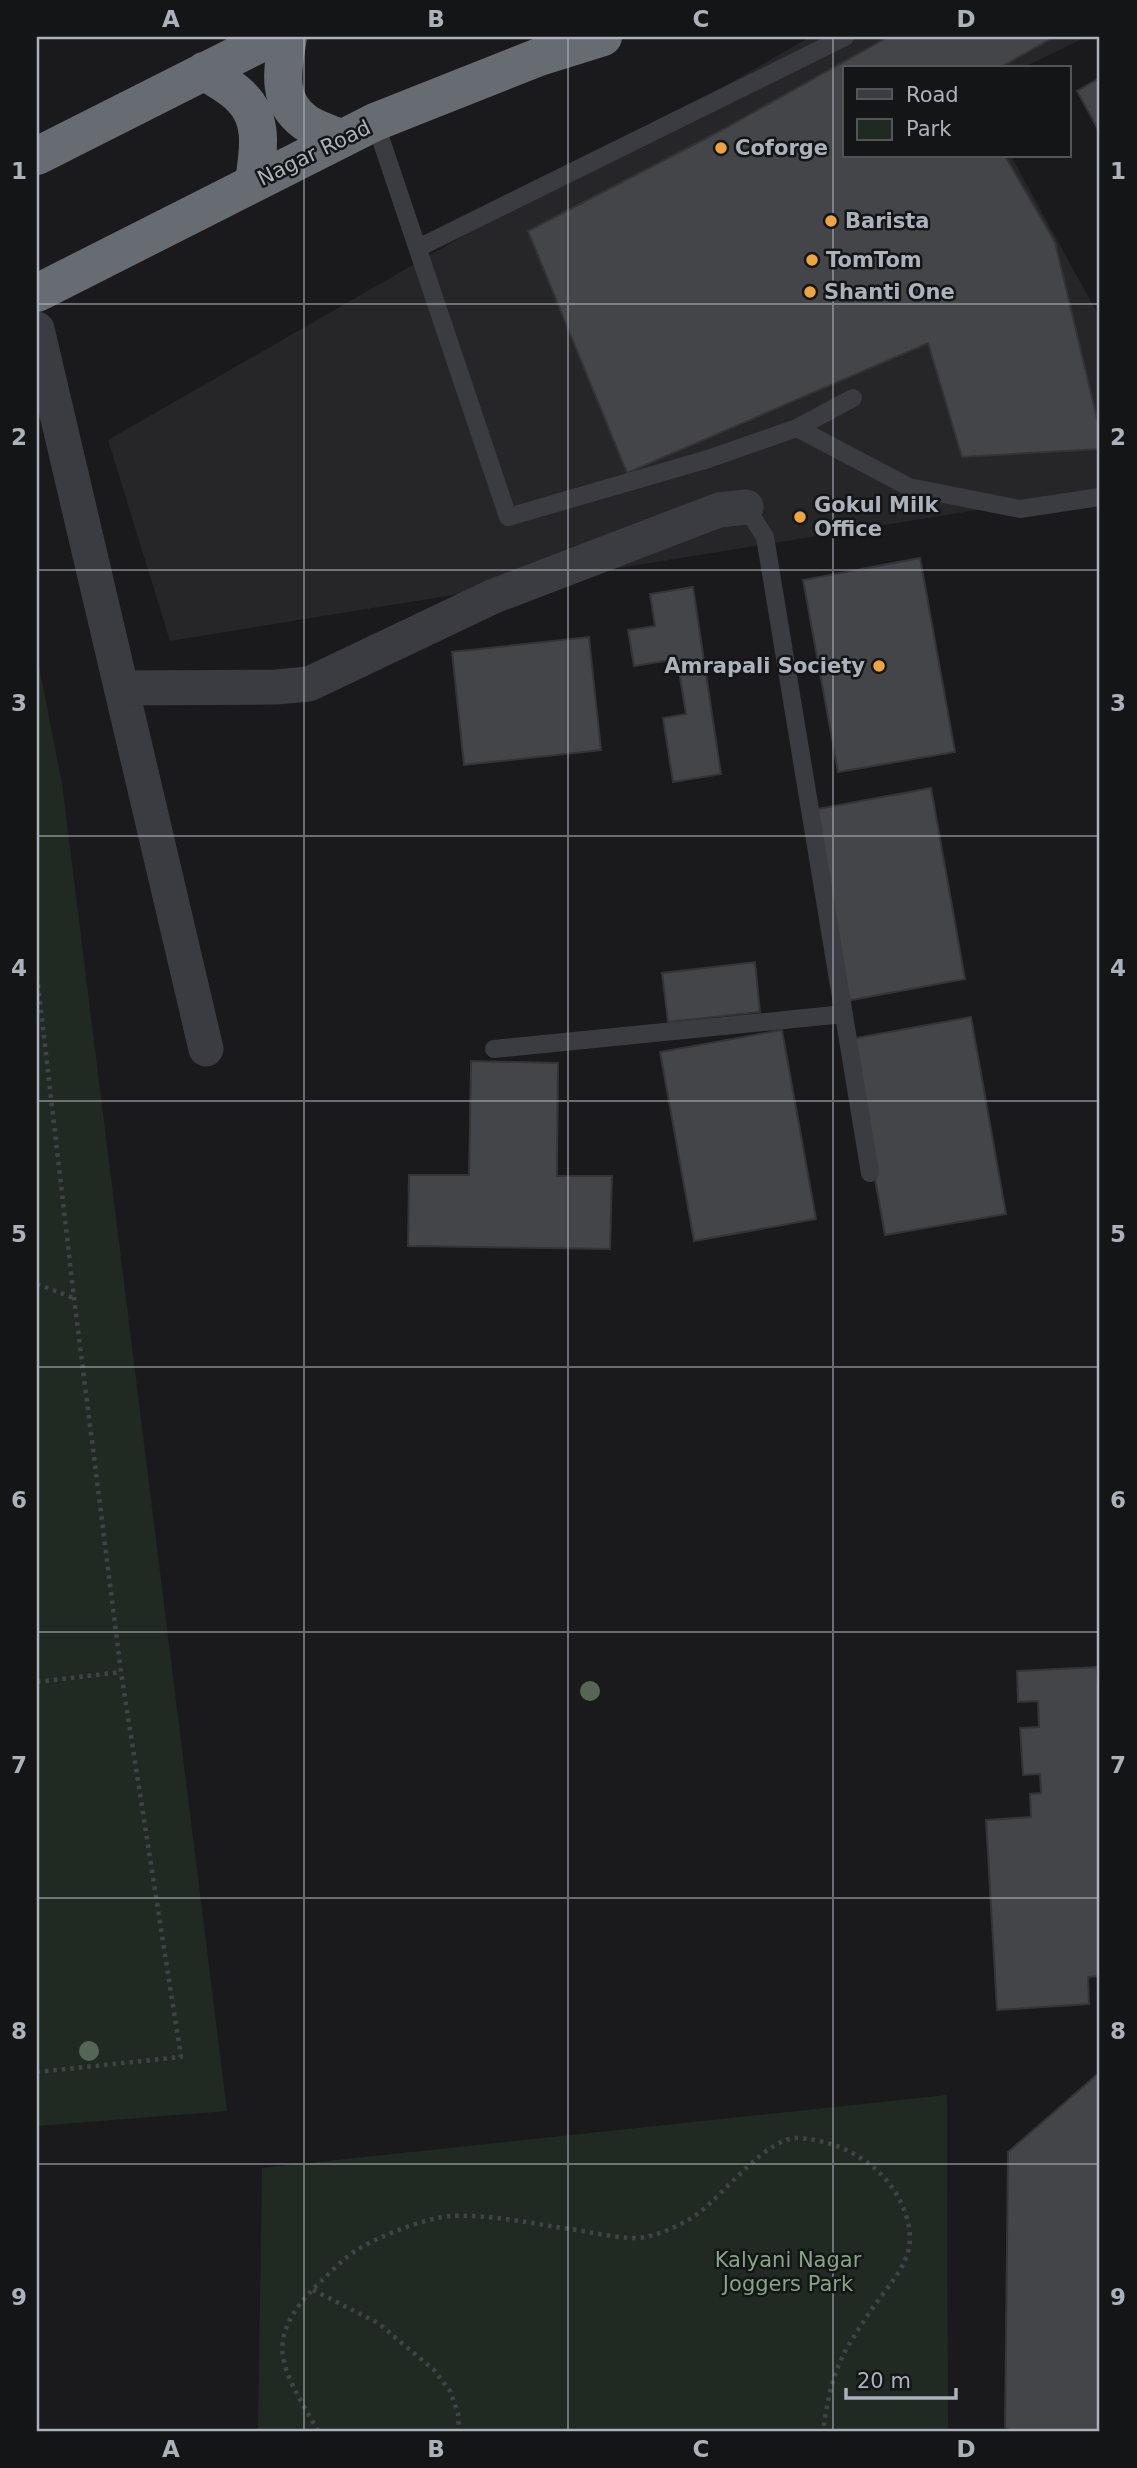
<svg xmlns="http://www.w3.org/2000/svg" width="1137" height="2468" font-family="'DejaVu Sans',sans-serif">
	<rect width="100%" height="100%" fill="#1a1a1c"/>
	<path fill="#262629" d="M810 37H1078L1080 40 1022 68H845V156H1011L1100 318V490L170 641 108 440Z"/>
	<path fill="#212a22" d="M37 656 62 784 227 2111 37 2126Z
		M947 2095 948 2431H258L262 2168Z"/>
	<path fill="#444549" stroke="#343438" stroke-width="2" d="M888 37H1054L999 68H845V156H1005L1055 242 1100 431V449L962 457 928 343 627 473 528 231 720 131Z
		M1100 78V133L1077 91Z
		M920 558 955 752 838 772 803 580Z
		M693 587 721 774 673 782 663 718 686 714 677 659 634 666 628 630 655 626 650 594Z
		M589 637 601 750 464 765 452 652Z
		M931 788 965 979 846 1001 812 810Z
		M755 962 760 1012 668 1022 662 973Z
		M971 1017 1006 1214 885 1235 850 1039Z
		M782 1030 816 1219 694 1241 660 1052Z
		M471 1061 558 1063 557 1176H612L610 1249 408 1246 409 1175H469Z
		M1097 1667 1100 1719V1976L1088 1977 1089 2004 997 2010 986 1820 1031 1817 1030 1794 1041 1793 1040 1774 1023 1775 1020 1728 1039 1727 1038 1701 1018 1702 1017 1671Z
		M1100 2072V2431H1012L1005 2427 1008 2152Z"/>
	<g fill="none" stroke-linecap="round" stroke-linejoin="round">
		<path stroke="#414348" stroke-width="4.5" stroke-dasharray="3.5 5" stroke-linecap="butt" d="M37 976 74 1298 121 1672 181 2057 37 2072
			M37 1284 74 1298
			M37 1682 121 1672
			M313 2290 378 2323 434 2370 450 2391 458 2413 459 2431
			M318 2431C283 2369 259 2342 319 2283 328 2275 337 2265 347 2257 367 2240 426 2217 452 2216 492 2214 532 2224 571 2229 590 2232 629 2241 646 2237 666 2232 684 2224 700 2212 723 2194 769 2136 798 2138 846 2141 891 2169 906 2215 918 2252 900 2271 880 2298 868 2314 857 2331 847 2348 832 2374 827 2403 823 2431"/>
		<path stroke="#3b3c41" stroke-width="18" d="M375 122 508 517 708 459 797 428 909 487 1020 509 1100 497
			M418 248 845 37
			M797 428 853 398
			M746 507 765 537 870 1173
			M494 1049 844 1014"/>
		<path stroke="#3b3c41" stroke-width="35" d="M37 329 206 1049
			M121 688 276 687 309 684 494 596 719 510 746 507"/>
		<path stroke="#676b72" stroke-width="38" d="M288 37C283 68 275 100 305 122 315 129 329 133 340 138
			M204 71C216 79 232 87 241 97 265 120 258 153 254 182
			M37 156 273 37
			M37 293 375 122 539 57 603 37"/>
	</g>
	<g fill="#565">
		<circle cx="590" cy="1691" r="10"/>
		<circle cx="89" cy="2051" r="10"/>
	</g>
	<path fill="none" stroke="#acb2bb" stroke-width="2" stroke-opacity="0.55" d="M304 37V2431M568 37V2431M833 37V2431M37 304H1100M37 570H1100M37 836H1100M37 1101H1100M37 1367H1100M37 1632H1100M37 1898H1100M37 2164H1100"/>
	<g fill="#eea43f" stroke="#141517" stroke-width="2.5">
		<circle cx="721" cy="148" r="7"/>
		<circle cx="831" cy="221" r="7"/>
		<circle cx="812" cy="260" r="7"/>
		<circle cx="810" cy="292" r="7"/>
		<circle cx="800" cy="517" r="7"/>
		<circle cx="879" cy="666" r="7"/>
	</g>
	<g text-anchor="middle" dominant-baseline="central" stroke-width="5" stroke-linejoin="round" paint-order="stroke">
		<g font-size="21" font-weight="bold" fill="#acb2bb" stroke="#141517" text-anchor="start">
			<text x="735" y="148">Coforge</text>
			<text x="845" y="221">Barista</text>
			<text x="826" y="260">TomTom</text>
			<text x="824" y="292">Shanti One</text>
			<text x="814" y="505">Gokul Milk<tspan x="814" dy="24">Office</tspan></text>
			<text x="865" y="666" text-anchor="end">Amrapali Society</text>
		</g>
		<g font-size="21" fill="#acb2bb" stroke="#141517">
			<text transform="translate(314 153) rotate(-26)">Nagar Road</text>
		</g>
		<g font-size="21" fill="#85a584" stroke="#141517">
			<text x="788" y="2260">Kalyani Nagar<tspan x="788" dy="24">Joggers Park</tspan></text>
		</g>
	</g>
	<rect width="1137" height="2468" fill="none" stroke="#141517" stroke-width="77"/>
	<rect x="843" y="66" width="228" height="91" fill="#141517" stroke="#515459" stroke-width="2"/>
	<rect x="857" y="89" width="35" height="10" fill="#3b3c41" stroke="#515459" stroke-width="2"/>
	<text x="906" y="102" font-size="21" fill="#acb2bb">Road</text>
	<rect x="857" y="119" width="35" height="21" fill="#212a22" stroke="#515459" stroke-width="2"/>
	<text x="906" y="136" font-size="21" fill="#acb2bb">Park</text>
	<path d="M846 2388v10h110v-10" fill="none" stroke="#acb2bb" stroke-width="3.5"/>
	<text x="857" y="2388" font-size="21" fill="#acb2bb" stroke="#141517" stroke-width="5" paint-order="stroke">20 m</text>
	<rect x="38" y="38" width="1060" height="2392" fill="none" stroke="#acb2bb" stroke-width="2.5"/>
	<g font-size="23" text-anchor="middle" font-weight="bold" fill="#acb2bb">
		<text x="171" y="27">A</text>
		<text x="436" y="27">B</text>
		<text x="701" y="27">C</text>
		<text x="966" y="27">D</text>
		<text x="19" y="179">1</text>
		<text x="1118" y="179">1</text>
		<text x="19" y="445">2</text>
		<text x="1118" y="445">2</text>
		<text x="19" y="711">3</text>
		<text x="1118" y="711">3</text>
		<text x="19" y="976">4</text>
		<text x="1118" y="976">4</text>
		<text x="19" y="1242">5</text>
		<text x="1118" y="1242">5</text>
		<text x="19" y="1508">6</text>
		<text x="1118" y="1508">6</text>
		<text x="19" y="1773">7</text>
		<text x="1118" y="1773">7</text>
		<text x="19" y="2039">8</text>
		<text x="1118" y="2039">8</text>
		<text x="19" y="2305">9</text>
		<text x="1118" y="2305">9</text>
		<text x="171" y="2457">A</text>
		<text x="436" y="2457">B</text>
		<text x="701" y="2457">C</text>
		<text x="966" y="2457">D</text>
	</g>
</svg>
